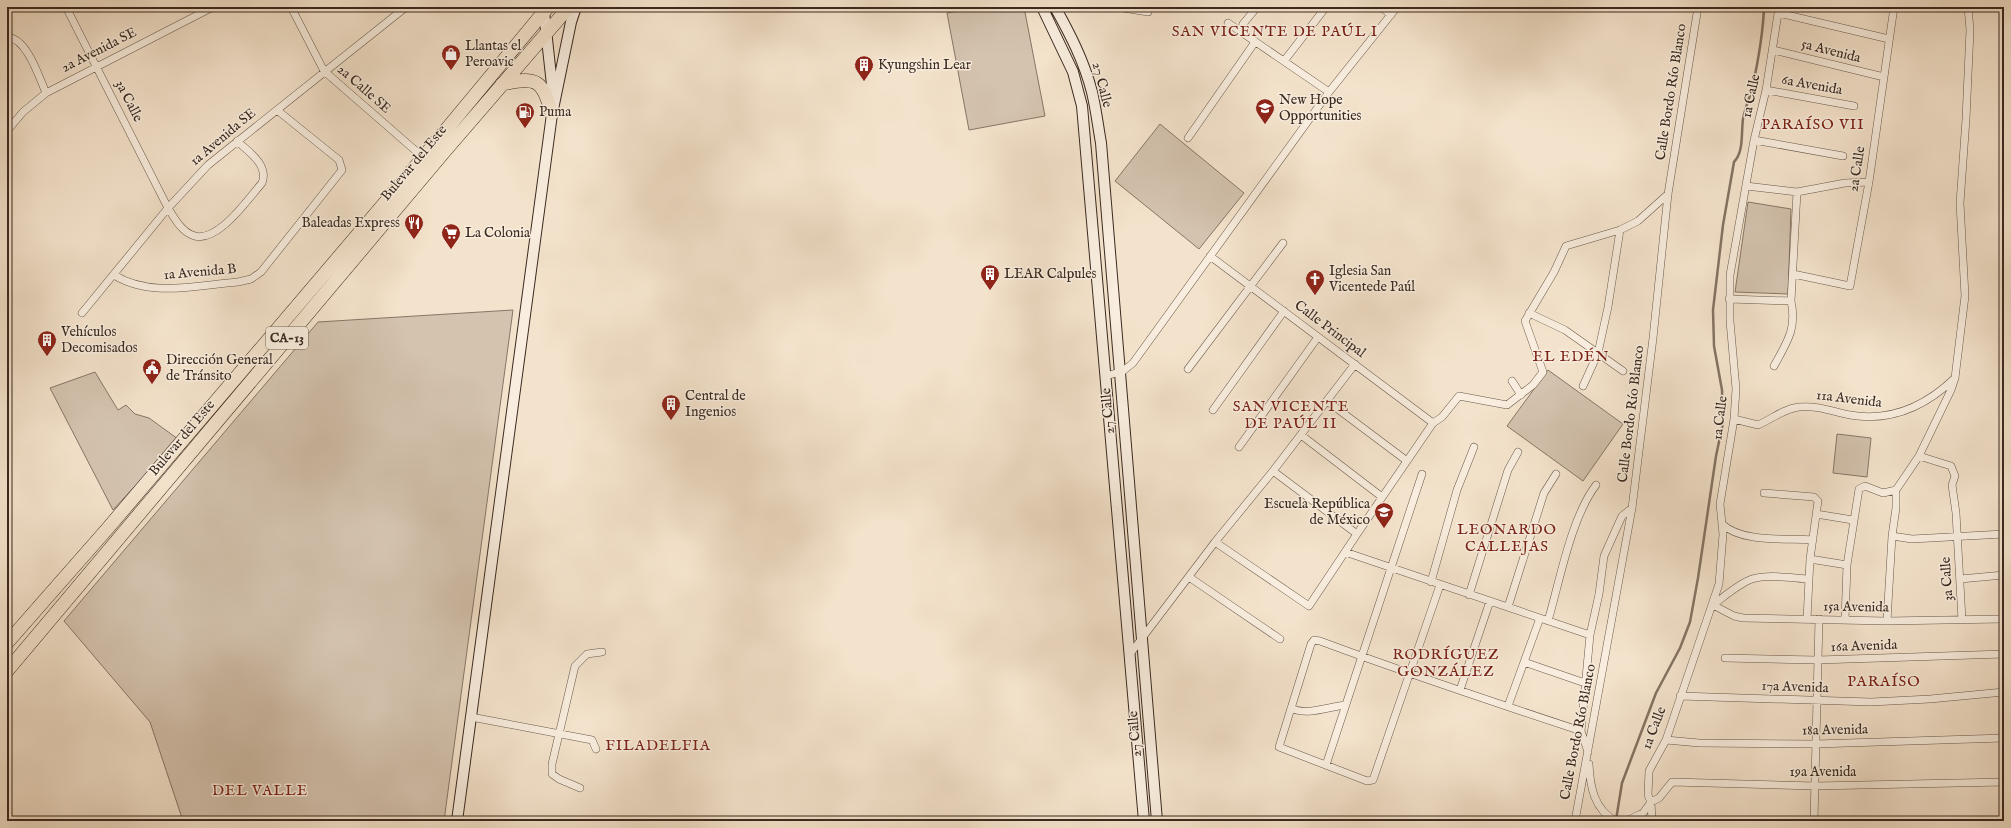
<svg xmlns="http://www.w3.org/2000/svg" width="2011" height="828" font-family="'IM FELL English',serif">
	<rect width="100%" height="100%" fill="#f4e3cc"/>
	<filter id="stains"><feTurbulence type="fractalNoise" baseFrequency=".005" numOctaves="4"/><feColorMatrix values="0 0 0 0 .2 0 0 0 0 .09 0 0 0 0 .02 0 0 0 .5 -.17"/></filter>
	<radialGradient id="worn" r=".72"><stop offset=".6" stop-color="#630" stop-opacity="0"/><stop offset="1" stop-color="#630" stop-opacity=".3"/></radialGradient>
	<path fill="#d4c3af" stroke="#877667" d="M977 7H1024L1045 116 969 130 947 13Z
		M1160 124 1244 193 1199 249 1115 181Z
		M1748 202 1791 209 1788 294 1735 292Z
		M513 310 444 821H183L150 722 64 621 318 322Z
		M1548 370 1623 424 1583 481 1507 426Z
		M95 372 118 410 126 405 135 414 149 418 178 439 113 510 50 388Z
		M1837 434 1871 438 1867 477 1833 473Z"/>
	<g fill="none" stroke-linecap="round" stroke-linejoin="round">
		<path stroke="#847363" stroke-width="2.5" d="M1616 820 1622 783 1656 693 1680 648 1690 622 1698 578 1716 456 1723 423 1722 390 1714 346 1713 310 1723 225 1734 162C1744 152 1741 133 1743 119 1745 109 1749 99 1752 89 1758 62 1763 35 1764 7"/>
		<defs>
			<path id="street" d="M66 7 168 208C174 217 180 230 192 235 216 246 248 199 262 183 269 165 249 152 237 141
				M291 7 324 71 424 158
				M1117 7 1148 12
				M1381 7 1391 15
				M1778 13 1889 39
				M1228 23 1329 92
				M1243 24 1257 7
				M7 37C27 38 39 77 46 93
				M1773 50 1884 77
				M1284 61 1326 7
				M1766 90 1854 106
				M7 131 23 112 46 93 213 7
				M1188 138 1255 42
				M1754 140 1843 156
				M1746 186 1797 192 1845 183 1869 182
				M1210 256 1433 423
				M1793 274 1850 286 1869 182 1894 7
				M114 275C151 298 198 285 238 282L251 279 261 272 342 170 339 160 277 110
				M1729 299 1791 301
				M82 313 168 208 208 165 406 7
				M1529 313 1565 330 1623 371
				M1774 366C1787 342 1797 329 1791 301L1797 192
				M1188 369 1283 243
				M1106 376 1123 371 1133 363 1329 92 1397 7
				M1512 381 1521 395
				M1583 386 1598 353 1608 307 1620 230
				M1327 401 1407 461
				M1213 410 1284 311
				M1734 419 1758 425C1772 419 1783 409 1799 407 1818 405 1833 412 1850 415 1891 422 1926 406 1955 378
				M1301 435 1382 497
				M1239 447 1318 337
				M1919 456 1951 466 1955 476 1952 485 1956 513 1962 620
				M1273 471 1357 534
				M1764 493 1814 497 1818 501 1810 559 1807 619
				M1816 514 1853 520
				M1722 524C1742 543 1786 538 1813 540
				M1892 536 1912 539 2004 534
				M1215 542 1309 606 1357 534 1433 423 1442 417 1459 396 1507 405 1533 385 1543 372 1525 321 1554 272 1566 246 1620 230 1638 221 1668 194
				M1345 552 1590 635
				M1810 559 1847 565
				M1189 577 1280 639
				M1809 579C1791 578 1769 574 1752 579 1738 584 1725 596 1713 605L1734 616 1743 618 1887 621 2002 619
				M1960 579 2004 575
				M1431 582 1457 490 1474 447
				M1440 585 1373 780 1367 781 1279 747 1311 644 1314 640 1320 641C1406 673 1493 702 1581 731
				M1469 595 1508 470 1518 452
				M1508 607 1544 493 1556 474
				M1845 620 1847 565 1859 489 1865 486 1883 493 1896 490
				M1548 621C1560 580 1571 518 1596 485
				M1887 621 1892 536 1896 508V490L1919 456 1951 390 1955 378 1965 296 1960 203 1966 119 1970 30 1968 7
				M1130 654 1215 542 1273 471 1355 364
				M1725 658 1818 660 2004 654
				M1524 662 1585 683
				M1460 690 1490 601
				M1680 696 1871 702 1930 699 2004 692
				M1508 706 1540 618
				M1291 708C1306 716 1328 707 1345 705
				M471 717 592 740 596 749
				M1666 740 1699 743 1816 744 2004 738
				M1588 752 1581 731 1590 635 1599 594 1604 556 1622 516 1632 508
				M1589 764C1590 786 1594 810 1616 821
				M1326 765 1422 474
				M580 788 559 779 552 774V764L575 666 587 654 602 652
				M1575 821 1632 508 1653 338 1668 194 1698 7
				M1626 821 1643 813 1651 802 1659 798 1672 782 1815 786 2004 782
				M1652 821 1651 802 1648 795 1649 771 1666 740 1719 584 1723 534 1720 504 1734 419 1736 389 1730 321V275L1754 140 1766 90 1779 7
				M1814 821 1819 619"/>
			<path id="secondary" d="M1042 7 1073 72 1082 106 1144 821
				M1055 7C1070 34 1084 61 1092 92 1096 109 1098 126 1101 143L1157 821
				M544 12 553 94
				M457 821 552 114 571 22 576 7"/>
			<path id="highway" d="M502 84C538 76 542 80 552 114
				M7 643 108 528 411 172 548 7
				M7 671 444 152 569 7"/>
		</defs>
		<use href="#street" stroke="#68584a" stroke-width="8"/>
		<use href="#secondary" stroke="#3a291f" stroke-width="12"/>
		<use href="#highway" stroke="#3a291f" stroke-width="14"/>
		<use href="#street" stroke="#f8edde" stroke-width="7"/>
		<use href="#secondary" stroke="#f8edde" stroke-width="10"/>
		<use href="#highway" stroke="#f4e3cc" stroke-width="13"/>
	</g>
	<defs>
		<symbol id="shop-pin" viewBox="-11 -11 22 30"><path d="M0 17L-7.5 6A9.5 9.5 0 1 1 7.5 6Z" fill="#8f2418" stroke="#f8edde"/><path d="M-5-2.5h2.3a2.7 3.5 0 0 1 5.4 0H5L5.5 6h-11ZM-1.5-2.5h3a1.5 2.3 0 0 0-3 0Z" fill="#fff"/></symbol>
		<symbol id="building-pin" viewBox="-11 -11 22 30"><path d="M0 17L-7.5 6A9.5 9.5 0 1 1 7.5 6Z" fill="#8f2418" stroke="#f8edde"/><path d="M-4-6H4V6H1V3H-1V6H-4ZM-2.5-4.3h1.7v1.8h-1.7ZM.8-4.3h1.7v1.8H.8ZM-2.5-1h1.7V.8h-1.7ZM.8-1h1.7V.8H.8Z" fill="#fff"/></symbol>
		<symbol id="school-pin" viewBox="-11 -11 22 30"><path d="M0 17L-7.5 6A9.5 9.5 0 1 1 7.5 6Z" fill="#8f2418" stroke="#f8edde"/><path d="M0-5L7-2L0 1L-7-2ZM-4 1L0 2.5L4 1V4Q0 6-4 4Z" fill="#fff"/></symbol>
		<symbol id="fuel-pin" viewBox="-11 -11 22 30"><path d="M0 17L-7.5 6A9.5 9.5 0 1 1 7.5 6Z" fill="#8f2418" stroke="#f8edde"/><path d="M-5.5-6h7V0h2V4h1.3V-2.5L3-4.5l.8-.8L6-3V5H2.5V1h-1V6h-7ZM-4.2-4.7v3.2H.2V-4.7Z" fill="#fff"/></symbol>
		<symbol id="restaurant-pin" viewBox="-11 -11 22 30"><path d="M0 17L-7.5 6A9.5 9.5 0 1 1 7.5 6Z" fill="#8f2418" stroke="#f8edde"/><path d="M-5-6h1v4h1v-4h1v4h1v-4h1v5L-1.5 .5V6h-2V.5L-5-1ZM5-6V6H3V1.5H1.5Q1.5-4 5-6Z" fill="#fff"/></symbol>
		<symbol id="supermarket-pin" viewBox="-11 -11 22 30"><path d="M0 17L-7.5 6A9.5 9.5 0 1 1 7.5 6Z" fill="#8f2418" stroke="#f8edde"/><path d="M-6-5.5h2.5l.6 2H6L4.5 2H-2.5L-4.4-4H-6ZM-1.5 3.2a1.3 1.3 0 1 0 .1 0ZM3 3.2a1.3 1.3 0 1 0 .1 0Z" fill="#fff"/></symbol>
		<symbol id="church-pin" viewBox="-11 -11 22 30"><path d="M0 17L-7.5 6A9.5 9.5 0 1 1 7.5 6Z" fill="#8f2418" stroke="#f8edde"/><path d="M-1.2-6h2.4v3.5h3.3v2.4h-3.3V6h-2.4V-.1h-3.3v-2.4h3.3Z" fill="#fff"/></symbol>
		<symbol id="civic-pin" viewBox="-11 -11 22 30"><path d="M0 17L-7.5 6A9.5 9.5 0 1 1 7.5 6Z" fill="#8f2418" stroke="#f8edde"/><path d="M-.6-6.5H3V-4.5H.6V-3L4-1V1h2V6H-6V1h2V-1L-.6-3ZM-1.2 2.5V6h2.4V2.5Z" fill="#fff"/></symbol>
	</defs>
	<g fill-rule="evenodd">
		<use href="#shop-pin" x="440" y="43" width="22" height="30"/>
		<use href="#building-pin" x="853" y="54" width="22" height="30"/>
		<use href="#school-pin" x="1254" y="97" width="22" height="30"/>
		<use href="#fuel-pin" x="514" y="101" width="22" height="30"/>
		<use href="#restaurant-pin" x="403" y="212" width="22" height="30"/>
		<use href="#supermarket-pin" x="440" y="222" width="22" height="30"/>
		<use href="#building-pin" x="979" y="263" width="22" height="30"/>
		<use href="#church-pin" x="1304" y="268" width="22" height="30"/>
		<use href="#building-pin" x="36" y="329" width="22" height="30"/>
		<use href="#civic-pin" x="141" y="357" width="22" height="30"/>
		<use href="#building-pin" x="660" y="393" width="22" height="30"/>
		<use href="#school-pin" x="1373" y="501" width="22" height="30"/>
	</g>
	<g text-anchor="middle" dominant-baseline="central" stroke-width="3" stroke-linejoin="round" paint-order="stroke">
		<rect fill="#f8edde" stroke="#736458" stroke-width="1" x="266" y="327" width="42" height="22" rx="3"/>
		<g font-size="13" font-weight="bold" fill="#3a291f">
			<text x="287" y="338">CA-13</text>
		</g>
		<g font-size="14" fill="#3a291f" stroke="#f8edde" text-anchor="start">
			<text x="465" y="46">Llantas el<tspan x="465" dy="16">Peroavic</tspan></text>
			<text x="878" y="65">Kyungshin Lear</text>
			<text x="1279" y="100">New Hope<tspan x="1279" dy="16">Opportunities</tspan></text>
			<text x="539" y="112">Puma</text>
			<text x="400" y="223" text-anchor="end">Baleadas Express</text>
			<text x="465" y="233">La Colonia</text>
			<text x="1329" y="271">Iglesia San<tspan x="1329" dy="16">Vicentede Paúl</tspan></text>
			<text x="1004" y="274">LEAR Calpules</text>
			<text x="61" y="332">Vehículos<tspan x="61" dy="16">Decomisados</tspan></text>
			<text x="166" y="360">Dirección General<tspan x="166" dy="16">de Tránsito</tspan></text>
			<text x="685" y="396">Central de<tspan x="685" dy="16">Ingenios</tspan></text>
			<text x="1370" y="504" text-anchor="end">Escuela República<tspan x="1370" dy="16">de México</tspan></text>
		</g>
		<g font-size="14" fill="#3a291f" stroke="#f8edde">
			<text transform="translate(99 50) rotate(-27)">2a Avenida SE</text>
			<text transform="translate(1831 51) rotate(14)">5a Avenida</text>
			<text transform="translate(1102 85) rotate(76)">27 Calle</text>
			<text transform="translate(1812 85) rotate(10)">6a Avenida</text>
			<text transform="translate(364 89) rotate(41)">2a Calle SE</text>
			<text transform="translate(1671 92) rotate(-81)">Calle Bordo Río Blanco</text>
			<text transform="translate(1751 96) rotate(-78)">1a Calle</text>
			<text transform="translate(129 101) rotate(63)">3a Calle</text>
			<text transform="translate(223 137) rotate(-40)">1a Avenida SE</text>
			<text transform="translate(414 163) rotate(-50)">Bulevar del Este</text>
			<text transform="translate(1857 169) rotate(-81)">2a Calle</text>
			<text transform="translate(200 272) rotate(-5)">1a Avenida B</text>
			<text transform="translate(1330 329) rotate(37)">Calle Principal</text>
			<text transform="translate(1849 399) rotate(7)">11a Avenida</text>
			<text transform="translate(1108 411) rotate(-95)">27 Calle</text>
			<text transform="translate(1631 414) rotate(-83)">Calle Bordo Río Blanco</text>
			<text transform="translate(1720 418) rotate(-83)">1a Calle</text>
			<text transform="translate(182 438) rotate(-50)">Bulevar del Este</text>
			<text transform="translate(1947 579) rotate(-94)">3a Calle</text>
			<text transform="translate(1856 607) rotate(1)">15a Avenida</text>
			<text transform="translate(1864 646) rotate(-2)">16a Avenida</text>
			<text transform="translate(1795 687) rotate(2)">17a Avenida</text>
			<text transform="translate(1654 728) rotate(-69)">1a Calle</text>
			<text transform="translate(1835 730) rotate(-1)">18a Avenida</text>
			<text transform="translate(1578 732) rotate(-79)">Calle Bordo Río Blanco</text>
			<text transform="translate(1135 734) rotate(-95)">27 Calle</text>
			<text x="1823" y="772">19a Avenida</text>
		</g>
		<g font-size="15" letter-spacing="1" fill="#7a1f14" stroke="#f8edde">
			<text x="1275" y="31">SAN VICENTE DE PAÚL I</text>
			<text x="1813" y="124">PARAÍSO VII</text>
			<text x="1571" y="356">EL EDÉN</text>
			<text x="1291" y="406">SAN VICENTE<tspan x="1291" dy="17">DE PAÚL II</tspan></text>
			<text x="1507" y="529">LEONARDO<tspan x="1507" dy="17">CALLEJAS</tspan></text>
			<text x="1446" y="654">RODRÍGUEZ<tspan x="1446" dy="17">GONZÁLEZ</tspan></text>
			<text x="1884" y="681">PARAÍSO</text>
			<text x="658" y="745">FILADELFIA</text>
			<text x="260" y="790">DEL VALLE</text>
		</g>
	</g>
	<rect width="2011" height="828" fill="none" stroke="#f4e3cc" stroke-width="24"/>
	<rect x="8" y="8" width="1995" height="812" fill="none" stroke="#3a291f" stroke-width="2"/>
	<rect x="12" y="12" width="1987" height="804" fill="none" stroke="#3a291f"/>
	<rect width="100%" height="100%" filter="url(#stains)"/>
	<rect width="100%" height="100%" fill="url(#worn)"/>
</svg>
